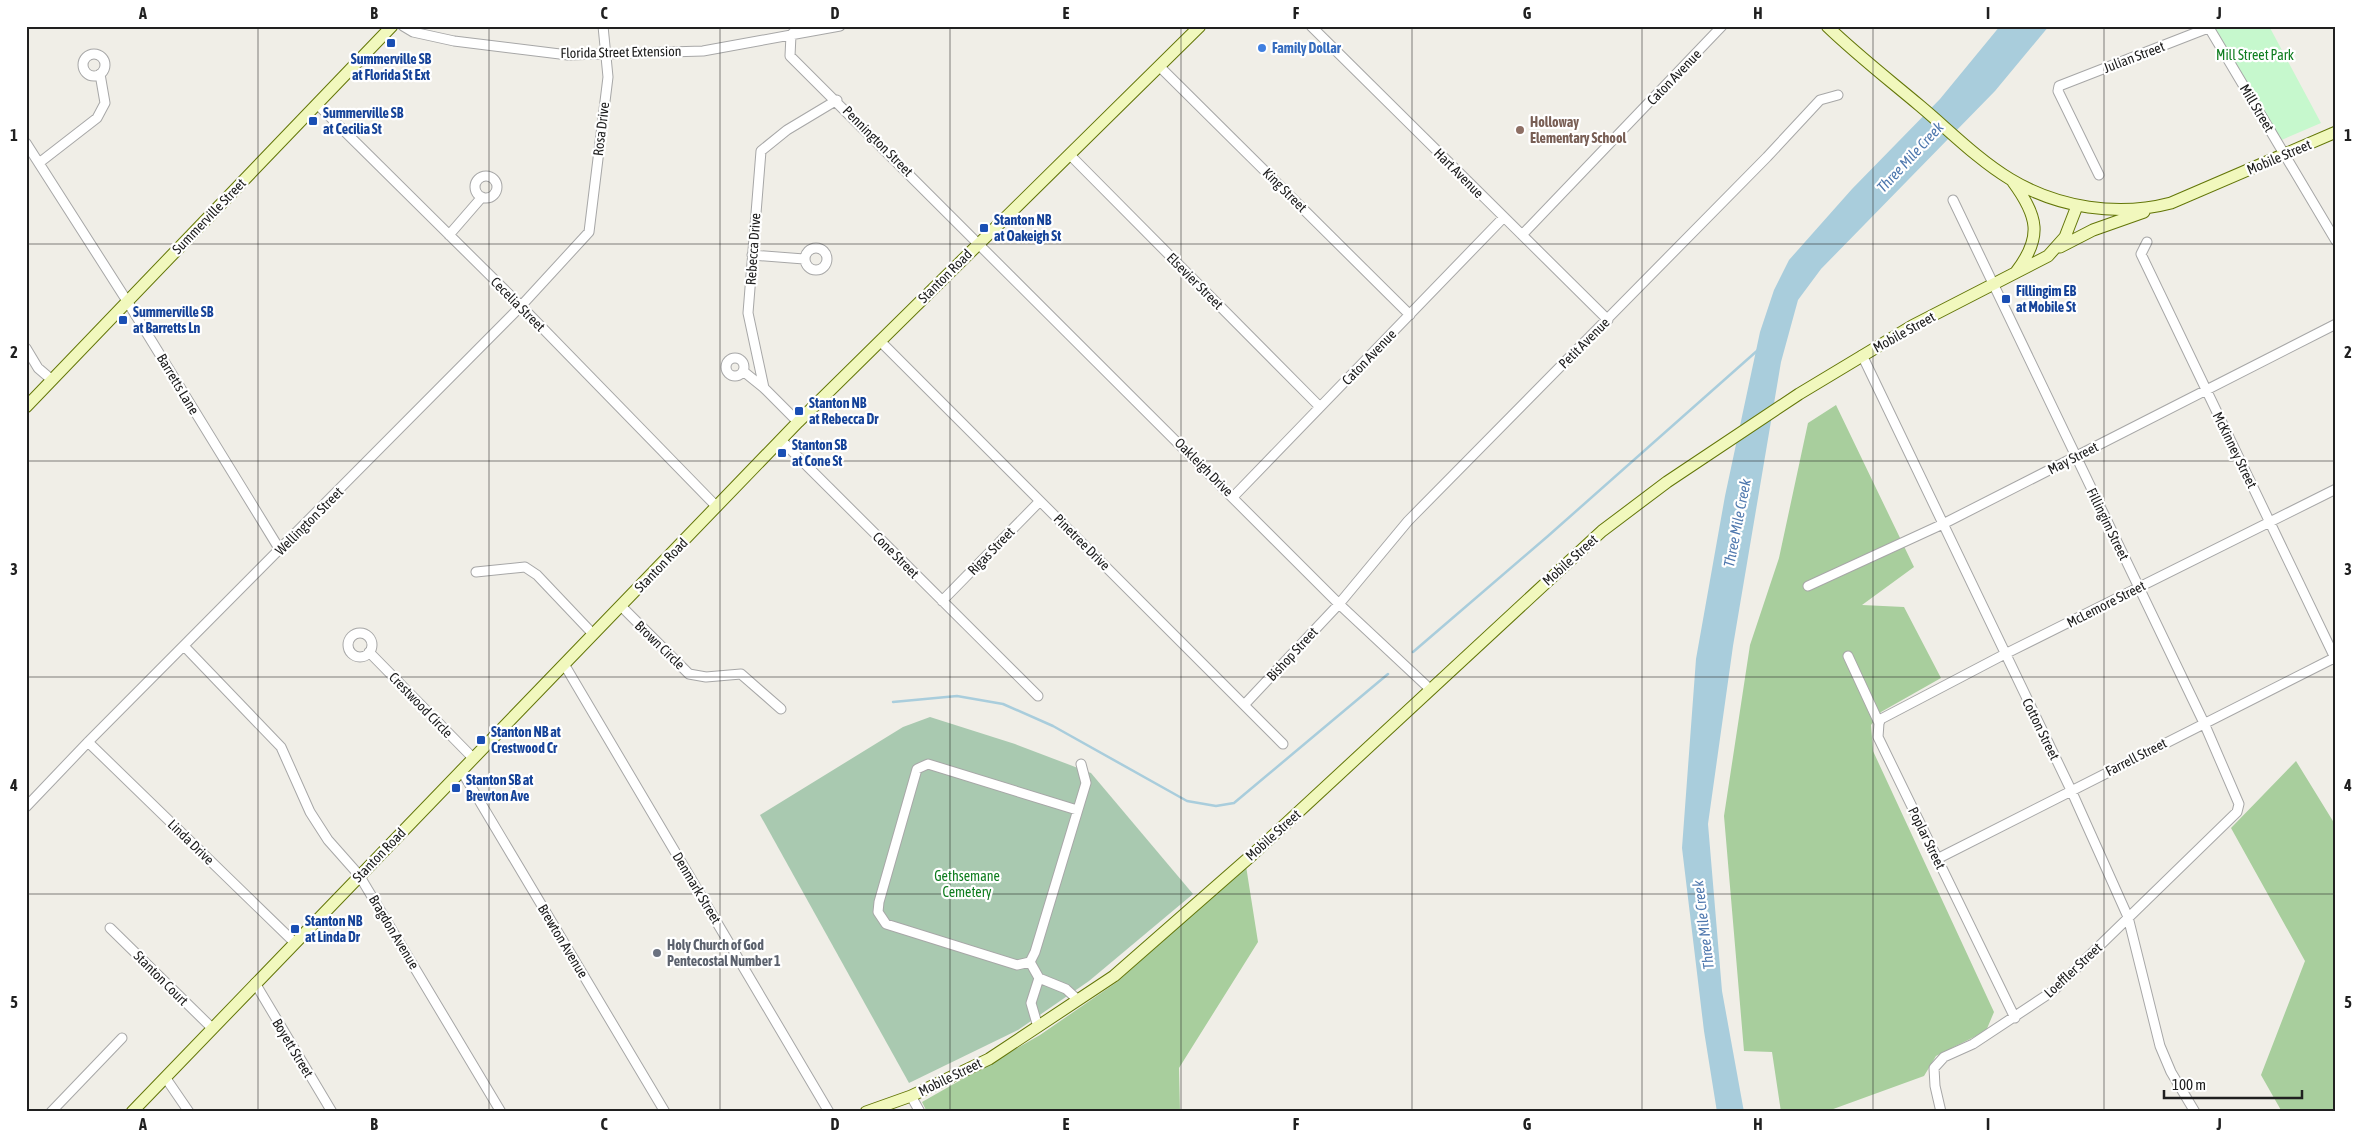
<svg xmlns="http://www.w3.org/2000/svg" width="2362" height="1138" font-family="'Asap Condensed',sans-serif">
	<rect width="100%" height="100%" fill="#f0eee7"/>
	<path fill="#a8ce9d" d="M1836 405 1914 567 1862 605 1904 607 1941 678 1881 712 1871 725 1873 751 1994 1012 1986 1031 1936 1056 1924 1076 1825 1112H1781L1772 1052 1744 1051 1724 816 1750 645 1779 558 1808 423Z
		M2296 761 2336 826V1112H2282L2261 1075 2305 961 2231 828Z
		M1246 866 1258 942 1179 1068 1180 1112H927L922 1102 1040 1035 1117 982Z"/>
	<path fill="#a9c9b0" d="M930 717 1015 744 1091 773 1193 894 1089 981 1018 1030 909 1083 760 815 903 727Z"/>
	<path fill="#c6f8cd" d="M2208 26H2269L2321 123 2277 142Z"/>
	<path fill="#a9cddc" d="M2000 26H2049L1995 91 1821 269 1798 300 1781 362 1733 646 1708 824 1722 991 1744 1112H1717L1704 1031 1682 848 1696 659 1725 496 1760 332 1774 290 1789 260 1852 189 1940 99Z"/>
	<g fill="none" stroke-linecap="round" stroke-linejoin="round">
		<path stroke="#a9cddc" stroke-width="2.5" d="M1413 652 1548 536 1758 350
			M893 702 957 696 1003 704 1053 726 1187 801 1216 806 1234 803 1388 674"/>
		<defs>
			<path id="street" d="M403 26 413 32 454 41 568 55 703 51 840 26
				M800 26 791 35 790 56 1339 604 1431 690
				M1311 26 1608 320
				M2208 26 2336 241
				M83 65a11 11 0 1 1 22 0a11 11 0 1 1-22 0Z
				M1160 67 1410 315
				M317 104 521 306 717 507
				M26 143 127 301 280 550
				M1070 155 1320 407
				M39 163 97 118 105 103 100 74
				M2099 175 2058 91 2059 86 2208 28
				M475 187a11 11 0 1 1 22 0a11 11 0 1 1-22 0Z
				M449 235 482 197
				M1522 235 1722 26
				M2147 242 2141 254 2336 660
				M805 259a11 11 0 1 1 22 0a11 11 0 1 1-22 0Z
				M752 255 804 259
				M880 341 1283 744
				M26 348 38 368 52 380
				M1862 355 2071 790 2128 917 2160 1046 2171 1072 2195 1112
				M726 367a9 9 0 1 1 18 0a9 9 0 1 1-18 0Z
				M743 371 764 388
				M798 422 764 388 748 313 761 151 787 130 837 100
				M781 440 1038 696
				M1234 496 1504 217
				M476 572 525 567 537 575 593 634
				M1808 586 1943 524 2336 324
				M942 601 1040 501
				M621 606 689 674 706 677 741 674 781 709
				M348 645a12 12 0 1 1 24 0a12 12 0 1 1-24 0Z
				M184 646 281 747 310 812 328 840 359 875 501 1112
				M369 652 473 758
				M1848 656 1879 723 1878 737 2015 1018
				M564 664 829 1112
				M1245 704 1339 604 1408 521 1767 157 1820 100 1838 95
				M1879 723 1881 719 2005 654 2336 489
				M88 742 294 942
				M461 770 665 1112
				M26 807 88 742 521 306 589 232 608 77 603 26
				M1937 859 2336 657
				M110 928 212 1028
				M1030 962 1017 965 886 924 878 912 879 902 917 769 928 764 1077 810
				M1039 978 1066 989 1078 1000
				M255 983 332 1112
				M1038 1027 1031 1003 1039 978 1030 962 1035 952 1086 783 1081 764
				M165 1077 189 1112
				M911 1096 920 1112
				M51 1112 122 1038
				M1941 1112 1935 1086 1934 1068 1944 1057 1973 1044 2053 991 2237 812 2239 804 2204 723 1953 200"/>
			<path id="secondary" d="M1827 26C1856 54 1888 79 1919 105 1949 130 1977 159 2010 179 2058 208 2118 217 2171 203L2336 132
				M2013 182C2038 216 2043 237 2016 272
				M2060 247 2093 230 2144 212
				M26 407 392 26
				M132 1112 798 422 1200 26
				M866 1112 911 1096 989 1059 1114 976 1252 855 1602 531 1667 482 1799 394 1912 326 2048 256 2065 237 2077 206"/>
		</defs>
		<use href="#street" stroke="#a7a7a7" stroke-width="11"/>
		<use href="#secondary" stroke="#637608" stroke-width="13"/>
		<use href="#street" stroke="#fff" stroke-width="9"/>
		<use href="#secondary" stroke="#f1f8bd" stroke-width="11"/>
	</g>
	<path fill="none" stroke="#202020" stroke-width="1" stroke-opacity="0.55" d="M258 26V1112M489 26V1112M720 26V1112M950 26V1112M1181 26V1112M1412 26V1112M1642 26V1112M1873 26V1112M2104 26V1112M26 244H2336M26 461H2336M26 677H2336M26 894H2336"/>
	<g fill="#1a4fb4" stroke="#fff" stroke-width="2">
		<rect x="386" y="38" width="10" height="10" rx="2.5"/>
		<rect x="308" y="116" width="10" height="10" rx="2.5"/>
		<rect x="979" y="223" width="10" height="10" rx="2.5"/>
		<rect x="2001" y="294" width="10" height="10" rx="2.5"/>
		<rect x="118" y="315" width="10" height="10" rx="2.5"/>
		<rect x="794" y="406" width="10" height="10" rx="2.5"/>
		<rect x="777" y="448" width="10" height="10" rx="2.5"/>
		<rect x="476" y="735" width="10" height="10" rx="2.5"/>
		<rect x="451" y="783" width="10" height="10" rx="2.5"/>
		<rect x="290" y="924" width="10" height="10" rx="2.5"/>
	</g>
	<circle fill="#3f7fe0" stroke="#fff" stroke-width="2" cx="1262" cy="48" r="5"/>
	<circle fill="#8d6e63" stroke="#fff" stroke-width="2" cx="1520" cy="130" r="5"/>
	<circle fill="#6b7280" stroke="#fff" stroke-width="2" cx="657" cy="953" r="5"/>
	<g text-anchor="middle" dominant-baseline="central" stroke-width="4.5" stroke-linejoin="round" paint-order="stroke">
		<g font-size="14" font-weight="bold" fill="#366cbe" stroke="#fff" text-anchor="start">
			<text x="1272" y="48">Family Dollar</text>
		</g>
		<g font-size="14" fill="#202020" stroke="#fff">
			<text transform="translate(621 52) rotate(-1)">Florida Street Extension</text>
			<text transform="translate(2134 57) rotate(-21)">Julian Street</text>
			<text transform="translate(1674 77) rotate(-46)">Caton Avenue</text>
			<text transform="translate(2257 108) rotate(59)">Mill Street</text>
			<text transform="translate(601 129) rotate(-83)">Rosa Drive</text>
			<text transform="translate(878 141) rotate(45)">Pennington Street</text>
			<text transform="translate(2279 157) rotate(-23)">Mobile Street</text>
			<text transform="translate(1459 173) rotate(45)">Hart Avenue</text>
			<text transform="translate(1285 190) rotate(45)">King Street</text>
			<text transform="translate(209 216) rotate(-46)">Summerville Street</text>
			<text transform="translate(753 249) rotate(-86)">Rebecca Drive</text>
			<text transform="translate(945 276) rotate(-45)">Stanton Road</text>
			<text transform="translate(1195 281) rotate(45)">Elsevier Street</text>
			<text transform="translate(518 304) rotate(45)">Cecelia Street</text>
			<text transform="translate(1904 332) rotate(-29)">Mobile Street</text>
			<text transform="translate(1584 343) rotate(-45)">Petit Avenue</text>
			<text transform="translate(1369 357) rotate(-46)">Caton Avenue</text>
			<text transform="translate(178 384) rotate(59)">Barretts Lane</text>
			<text transform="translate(2235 450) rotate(64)">McKinney Street</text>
			<text transform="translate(2073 458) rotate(-27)">May Street</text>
			<text transform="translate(1204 467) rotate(45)">Oakleigh Drive</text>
			<text transform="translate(309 521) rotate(-45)">Wellington Street</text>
			<text transform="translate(2108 524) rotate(64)">Fillingim Street</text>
			<text transform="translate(1082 542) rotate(45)">Pinetree Drive</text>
			<text transform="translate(991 551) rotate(-46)">Rigas Street</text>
			<text transform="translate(896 555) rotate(45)">Cone Street</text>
			<text transform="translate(1570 560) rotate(-42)">Mobile Street</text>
			<text transform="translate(661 565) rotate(-46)">Stanton Road</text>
			<text transform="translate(2106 604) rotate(-27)">McLemore Street</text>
			<text transform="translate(660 645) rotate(44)">Brown Circle</text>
			<text transform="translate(1292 654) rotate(-47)">Bishop Street</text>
			<text transform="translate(421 705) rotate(46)">Crestwood Circle</text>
			<text transform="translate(2041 729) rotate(64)">Cotton Street</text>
			<text transform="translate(2136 757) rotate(-27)">Farrell Street</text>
			<text transform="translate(1273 835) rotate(-42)">Mobile Street</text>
			<text transform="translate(1927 838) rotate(64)">Poplar Street</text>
			<text transform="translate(191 842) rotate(44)">Linda Drive</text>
			<text transform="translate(379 855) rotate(-46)">Stanton Road</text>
			<text transform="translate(697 888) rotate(59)">Denmark Street</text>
			<text transform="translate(394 932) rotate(59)">Bragdon Avenue</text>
			<text transform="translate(563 941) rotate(59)">Brewton Avenue</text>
			<text transform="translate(2073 970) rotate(-43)">Loeffler Street</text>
			<text transform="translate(161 978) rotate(45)">Stanton Court</text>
			<text transform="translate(293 1048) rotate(59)">Boyett Street</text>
			<text transform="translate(950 1077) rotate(-26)">Mobile Street</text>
		</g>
		<g font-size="14" fill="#0f7d1f" stroke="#fff">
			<text x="2255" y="55">Mill Street Park</text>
			<text x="967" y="876">Gethsemane<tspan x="967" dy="16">Cemetery</tspan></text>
		</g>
		<g font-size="14" font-weight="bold" fill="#164399" stroke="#fff" text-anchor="start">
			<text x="391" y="59" text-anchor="middle">Summerville SB<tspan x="391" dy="16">at Florida St Ext</tspan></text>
			<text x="323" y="113">Summerville SB<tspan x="323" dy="16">at Cecilia St</tspan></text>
			<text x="994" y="220">Stanton NB<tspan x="994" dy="16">at Oakeigh St</tspan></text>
			<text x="2016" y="291">Fillingim EB<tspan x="2016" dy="16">at Mobile St</tspan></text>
			<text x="133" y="312">Summerville SB<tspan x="133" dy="16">at Barretts Ln</tspan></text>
			<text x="809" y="403">Stanton NB<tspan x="809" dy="16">at Rebecca Dr</tspan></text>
			<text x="792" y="445">Stanton SB<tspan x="792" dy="16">at Cone St</tspan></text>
			<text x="491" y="732">Stanton NB at<tspan x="491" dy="16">Crestwood Cr</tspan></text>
			<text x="466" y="780">Stanton SB at<tspan x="466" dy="16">Brewton Ave</tspan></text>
			<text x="305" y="921">Stanton NB<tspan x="305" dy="16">at Linda Dr</tspan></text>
		</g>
		<g font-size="14" font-weight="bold" fill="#785e54" stroke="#fff" text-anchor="start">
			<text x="1530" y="122">Holloway<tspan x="1530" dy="16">Elementary School</tspan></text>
		</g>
		<g font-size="14" font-weight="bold" fill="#5b616d" stroke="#fff" text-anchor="start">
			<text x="667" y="945">Holy Church of God<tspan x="667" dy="16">Pentecostal Number 1</tspan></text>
		</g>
		<g font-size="15" font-style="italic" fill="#4f78ae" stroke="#fff">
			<text transform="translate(1910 157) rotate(-47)">Three Mile Creek</text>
			<text transform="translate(1737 523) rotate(-79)">Three Mile Creek</text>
			<text transform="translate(1703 925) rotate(-97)">Three Mile Creek</text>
		</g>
	</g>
	<rect width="2362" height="1138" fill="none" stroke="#ffffff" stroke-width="55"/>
	<path d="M2164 1090v8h138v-8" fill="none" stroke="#202020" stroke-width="2.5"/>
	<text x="2172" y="1090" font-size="15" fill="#202020" stroke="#ffffff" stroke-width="4" paint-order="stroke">100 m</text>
	<rect x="28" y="28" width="2306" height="1082" fill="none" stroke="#202020" stroke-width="2"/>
	<g font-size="16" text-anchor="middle" font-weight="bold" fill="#202020">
		<text x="143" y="19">A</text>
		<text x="374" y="19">B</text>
		<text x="604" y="19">C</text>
		<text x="835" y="19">D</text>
		<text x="1066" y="19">E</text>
		<text x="1296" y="19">F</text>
		<text x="1527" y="19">G</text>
		<text x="1758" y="19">H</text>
		<text x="1988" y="19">I</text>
		<text x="2219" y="19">J</text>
		<text x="14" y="141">1</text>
		<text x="2348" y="141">1</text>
		<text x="14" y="358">2</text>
		<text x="2348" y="358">2</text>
		<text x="14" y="575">3</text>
		<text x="2348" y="575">3</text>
		<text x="14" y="791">4</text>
		<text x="2348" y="791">4</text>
		<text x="14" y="1008">5</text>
		<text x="2348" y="1008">5</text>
		<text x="143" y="1130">A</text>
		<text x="374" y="1130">B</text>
		<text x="604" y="1130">C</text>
		<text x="835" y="1130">D</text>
		<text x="1066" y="1130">E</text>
		<text x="1296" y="1130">F</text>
		<text x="1527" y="1130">G</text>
		<text x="1758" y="1130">H</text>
		<text x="1988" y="1130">I</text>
		<text x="2219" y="1130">J</text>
	</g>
</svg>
